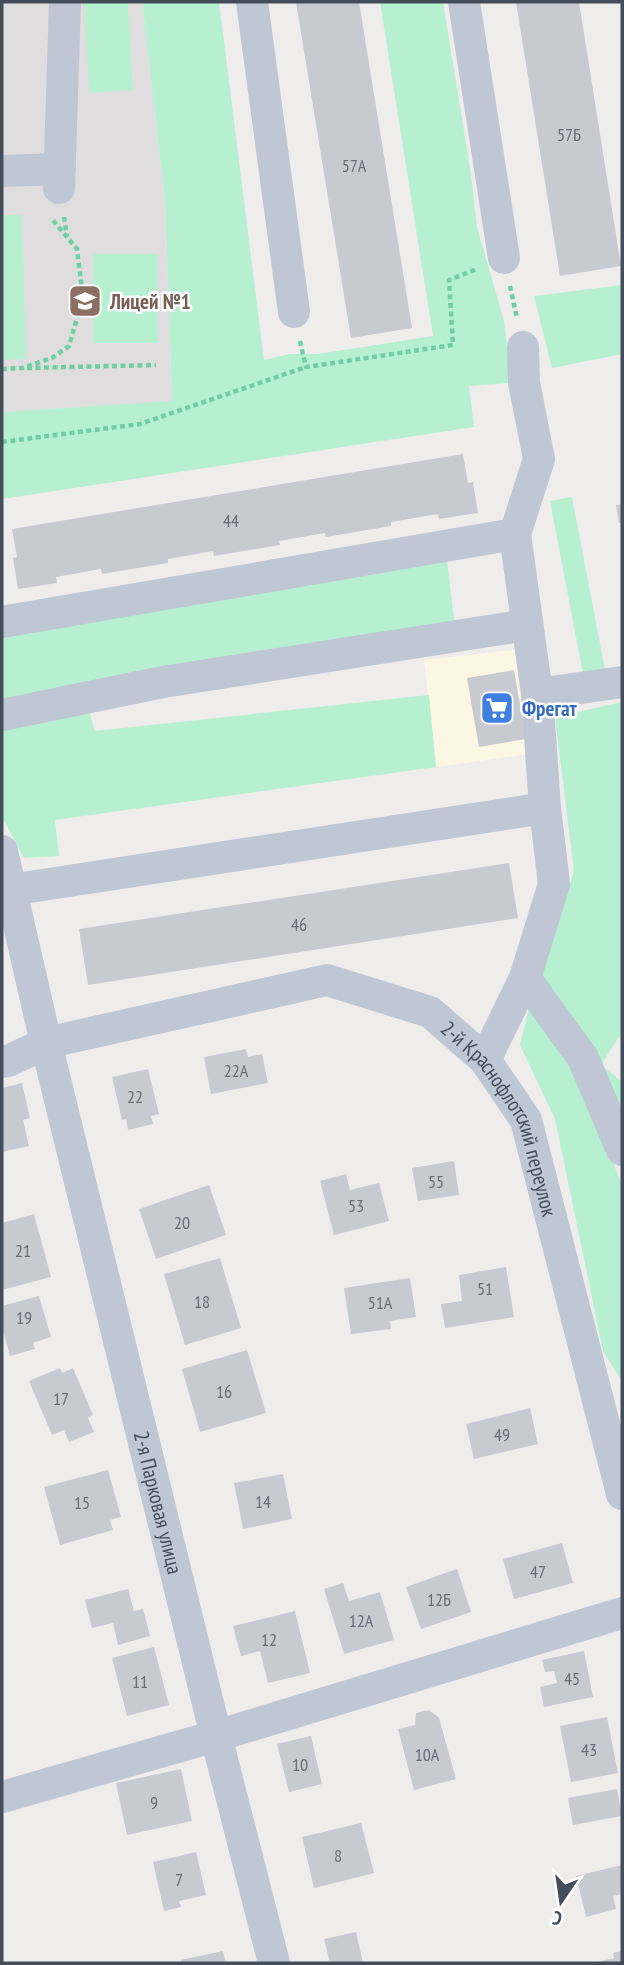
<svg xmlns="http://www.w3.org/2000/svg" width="624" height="1965" font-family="'PT Sans Narrow',sans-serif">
	<rect width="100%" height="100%" fill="#efecec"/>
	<path fill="#fcf7e3" d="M520 649 529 754 436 767 424 660Z"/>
	<path fill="#e0ddde" d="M2 2H142L165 201 172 402 2 412Z"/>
	<path fill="#b7f0d1" d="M84 2H128L133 90 89 93Z
		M142 2H219L264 360 290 354H318L433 336 380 2H443L471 174 477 227 504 321 511 383 469 386 474 427 2 499V412L172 401 165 201Z
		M2 215H22L26 359 2 360Z
		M93 254H158V343H93Z
		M622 285V354L552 368 534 296Z
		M572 497 606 675 584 679 550 501Z
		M446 554 455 626 2 699V633Z
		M429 695 436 767 55 820 59 856 24 858 2 817V725L88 708 95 731Z
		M622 702V1032L601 1065 622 1082V1119L540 978 574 871 555 717Z
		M531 999 577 1072 622 1185V1381L603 1351 555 1119 520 1045Z"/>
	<path fill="#c8cad2" d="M296 2H359L412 328 351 338Z
		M516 2H579L621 266 560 276Z
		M463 454 468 483 473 482 478 513 439 519 438 514 391 522V526L326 537 325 533 279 541 280 545 214 556 213 551 168 559V563L102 574 101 569 56 577 57 583 18 589 13 558 17 557 12 529Z
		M622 504V523H619L616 505Z
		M514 670 526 739 479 747 467 678Z
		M509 863 518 918 88 985 79 929Z
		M246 1049 248 1057 262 1054 268 1083 211 1094 204 1057Z
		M148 1069 159 1114 151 1116 153 1124 128 1130 126 1119 122 1120 112 1077Z
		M22 1083 30 1118 23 1120 29 1146 2 1152V1088Z
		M454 1161 459 1195 418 1201 412 1168Z
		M346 1174 350 1190 379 1183 389 1221 334 1235 320 1181Z
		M209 1185 226 1235 156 1259 139 1209Z
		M34 1214 51 1277 2 1290V1223Z
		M220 1258 241 1328 185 1345 164 1274Z
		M506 1267 514 1317 445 1328 441 1304 462 1301 459 1275Z
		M410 1278 416 1317 390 1321 391 1329 351 1334 344 1288Z
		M39 1296 51 1337 33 1343 35 1349 10 1356 2 1327V1306Z
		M247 1350 266 1413 200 1432 182 1369Z
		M60 1368 62 1373 73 1368 93 1415 88 1418 94 1432 69 1442 64 1430 52 1435 29 1381Z
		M530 1408 538 1444 474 1459 466 1424Z
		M108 1470 121 1517 110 1520 113 1530 60 1545 44 1487Z
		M283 1474 292 1519 243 1529 234 1483Z
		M562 1543 573 1583 514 1599 503 1559Z
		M457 1569 471 1612 421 1629 406 1587Z
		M343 1583 349 1601 380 1592 394 1640 344 1654 324 1589Z
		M128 1589 134 1611 143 1609 150 1636 118 1645 113 1623 92 1628 85 1600Z
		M295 1611 310 1673 268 1683 260 1651 241 1656 233 1626Z
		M154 1647 169 1705 127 1716 112 1658Z
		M584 1651 593 1697 544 1707 540 1687 557 1683 554 1671 545 1672 542 1660Z
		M429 1710 439 1718 456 1779 414 1790 398 1729 415 1725 416 1713Z
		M607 1717 618 1773 571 1782 560 1726Z
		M311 1736 322 1784 289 1792 277 1744Z
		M181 1769 192 1821 127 1835 116 1783Z
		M617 1789 622 1816 573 1825 568 1798Z
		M361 1823 374 1873 314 1888 302 1837Z
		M196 1852 206 1895 179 1901 181 1907 164 1911 153 1862Z
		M622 1865V1894L613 1896 616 1909 586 1917 576 1876Z
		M356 1932 363 1963H330L324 1939Z
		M223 1951 226 1963H181V1960Z
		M622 1951V1963H593L614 1958 613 1953Z"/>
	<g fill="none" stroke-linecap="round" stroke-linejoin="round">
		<path stroke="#6ecfa6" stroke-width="4.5" stroke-dasharray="5 3.5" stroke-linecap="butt" d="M64 217 67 236
			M510 286 517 318
			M300 341 306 367 453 345 449 280 477 269
			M27 368 156 365
			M2 369 22 368 52 358 69 346 83 298 77 249 51 218
			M2 442 140 424 306 367"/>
		<g stroke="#bec7d3" stroke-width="32">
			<path d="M252 2 294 312"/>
			<path d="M464 2 504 258"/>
			<path d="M2 171 60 169"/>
			<path d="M59 188 65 2"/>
			<path d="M2 622 515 534"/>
			<path d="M537 694 622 682"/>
			<path d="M2 715 163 682 527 625"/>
			<path id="s1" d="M2 851 46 1043 216 1736 274 1963"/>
			<path d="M10 890 545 808"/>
			<path d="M525 978 583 1058 622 1150"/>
			<path d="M485 1060 525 978 554 884 545 808 537 694 515 534 539 459 524 383 523 347"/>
			<path id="s2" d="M2 1062 8 1061 46 1043 327 980 430 1012 485 1060 526 1120 622 1494"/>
			<path d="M2 1797 216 1736 622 1613"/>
		</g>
	</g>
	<defs>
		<symbol id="school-square" viewBox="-11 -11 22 22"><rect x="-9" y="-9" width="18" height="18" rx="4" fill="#8d6e63" stroke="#fff"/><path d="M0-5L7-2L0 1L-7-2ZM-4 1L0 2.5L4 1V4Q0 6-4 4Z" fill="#fff"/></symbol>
		<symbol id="supermarket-square" viewBox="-11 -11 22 22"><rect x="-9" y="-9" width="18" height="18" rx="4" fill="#3f7fe0" stroke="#fff"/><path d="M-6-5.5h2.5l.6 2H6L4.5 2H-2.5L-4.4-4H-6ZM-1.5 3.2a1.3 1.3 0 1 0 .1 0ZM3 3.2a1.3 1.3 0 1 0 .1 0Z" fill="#fff"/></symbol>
	</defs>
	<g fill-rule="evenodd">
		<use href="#school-square" x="66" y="282" width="38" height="38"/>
		<use href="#supermarket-square" x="478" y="689" width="38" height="38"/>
	</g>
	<g text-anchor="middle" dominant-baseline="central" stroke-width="5" stroke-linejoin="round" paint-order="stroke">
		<g font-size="18" fill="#656d78">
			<text x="569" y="134">57Б</text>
			<text x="354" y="165">57А</text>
			<text x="231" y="520">44</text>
			<text x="299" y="924">46</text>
			<text x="236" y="1070">22А</text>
			<text x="135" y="1096">22</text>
			<text x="436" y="1181">55</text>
			<text x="356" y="1205">53</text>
			<text x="182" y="1222">20</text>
			<text x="23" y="1250">21</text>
			<text x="485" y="1288">51</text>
			<text x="202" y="1301">18</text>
			<text x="380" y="1302">51А</text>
			<text x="24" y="1317">19</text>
			<text x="224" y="1391">16</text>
			<text x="61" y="1398">17</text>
			<text x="502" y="1434">49</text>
			<text x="263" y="1501">14</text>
			<text x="82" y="1502">15</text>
			<text x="538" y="1571">47</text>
			<text x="439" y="1599">12Б</text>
			<text x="361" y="1620">12А</text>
			<text x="269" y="1639">12</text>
			<text x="572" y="1678">45</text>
			<text x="140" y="1681">11</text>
			<text x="589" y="1749">43</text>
			<text x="427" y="1754">10А</text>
			<text x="300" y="1764">10</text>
			<text x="154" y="1802">9</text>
			<text x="338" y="1855">8</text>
			<text x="179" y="1879">7</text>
		</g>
		<g font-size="21" font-weight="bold" fill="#785e54" stroke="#fff" text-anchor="start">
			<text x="110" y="301">Лицей №1</text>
		</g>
		<g font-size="21" font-weight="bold" fill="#366cbe" stroke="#fff" text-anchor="start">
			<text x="522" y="708">Фрегат</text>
		</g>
		<g font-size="21" fill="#444e5a" stroke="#fff">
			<text stroke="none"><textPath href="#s2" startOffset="576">2-й Краснофлотский переулок</textPath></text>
			<text stroke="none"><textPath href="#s1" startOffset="670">2-я Парковая улица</textPath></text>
		</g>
	</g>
	<rect width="624" height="1965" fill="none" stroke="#444e5a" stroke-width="7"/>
	<g transform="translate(561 1902) rotate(193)" stroke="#ffffff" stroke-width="5" paint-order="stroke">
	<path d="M0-5L12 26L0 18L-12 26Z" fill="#444e5a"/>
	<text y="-10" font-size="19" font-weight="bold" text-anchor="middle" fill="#444e5a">С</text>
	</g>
</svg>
